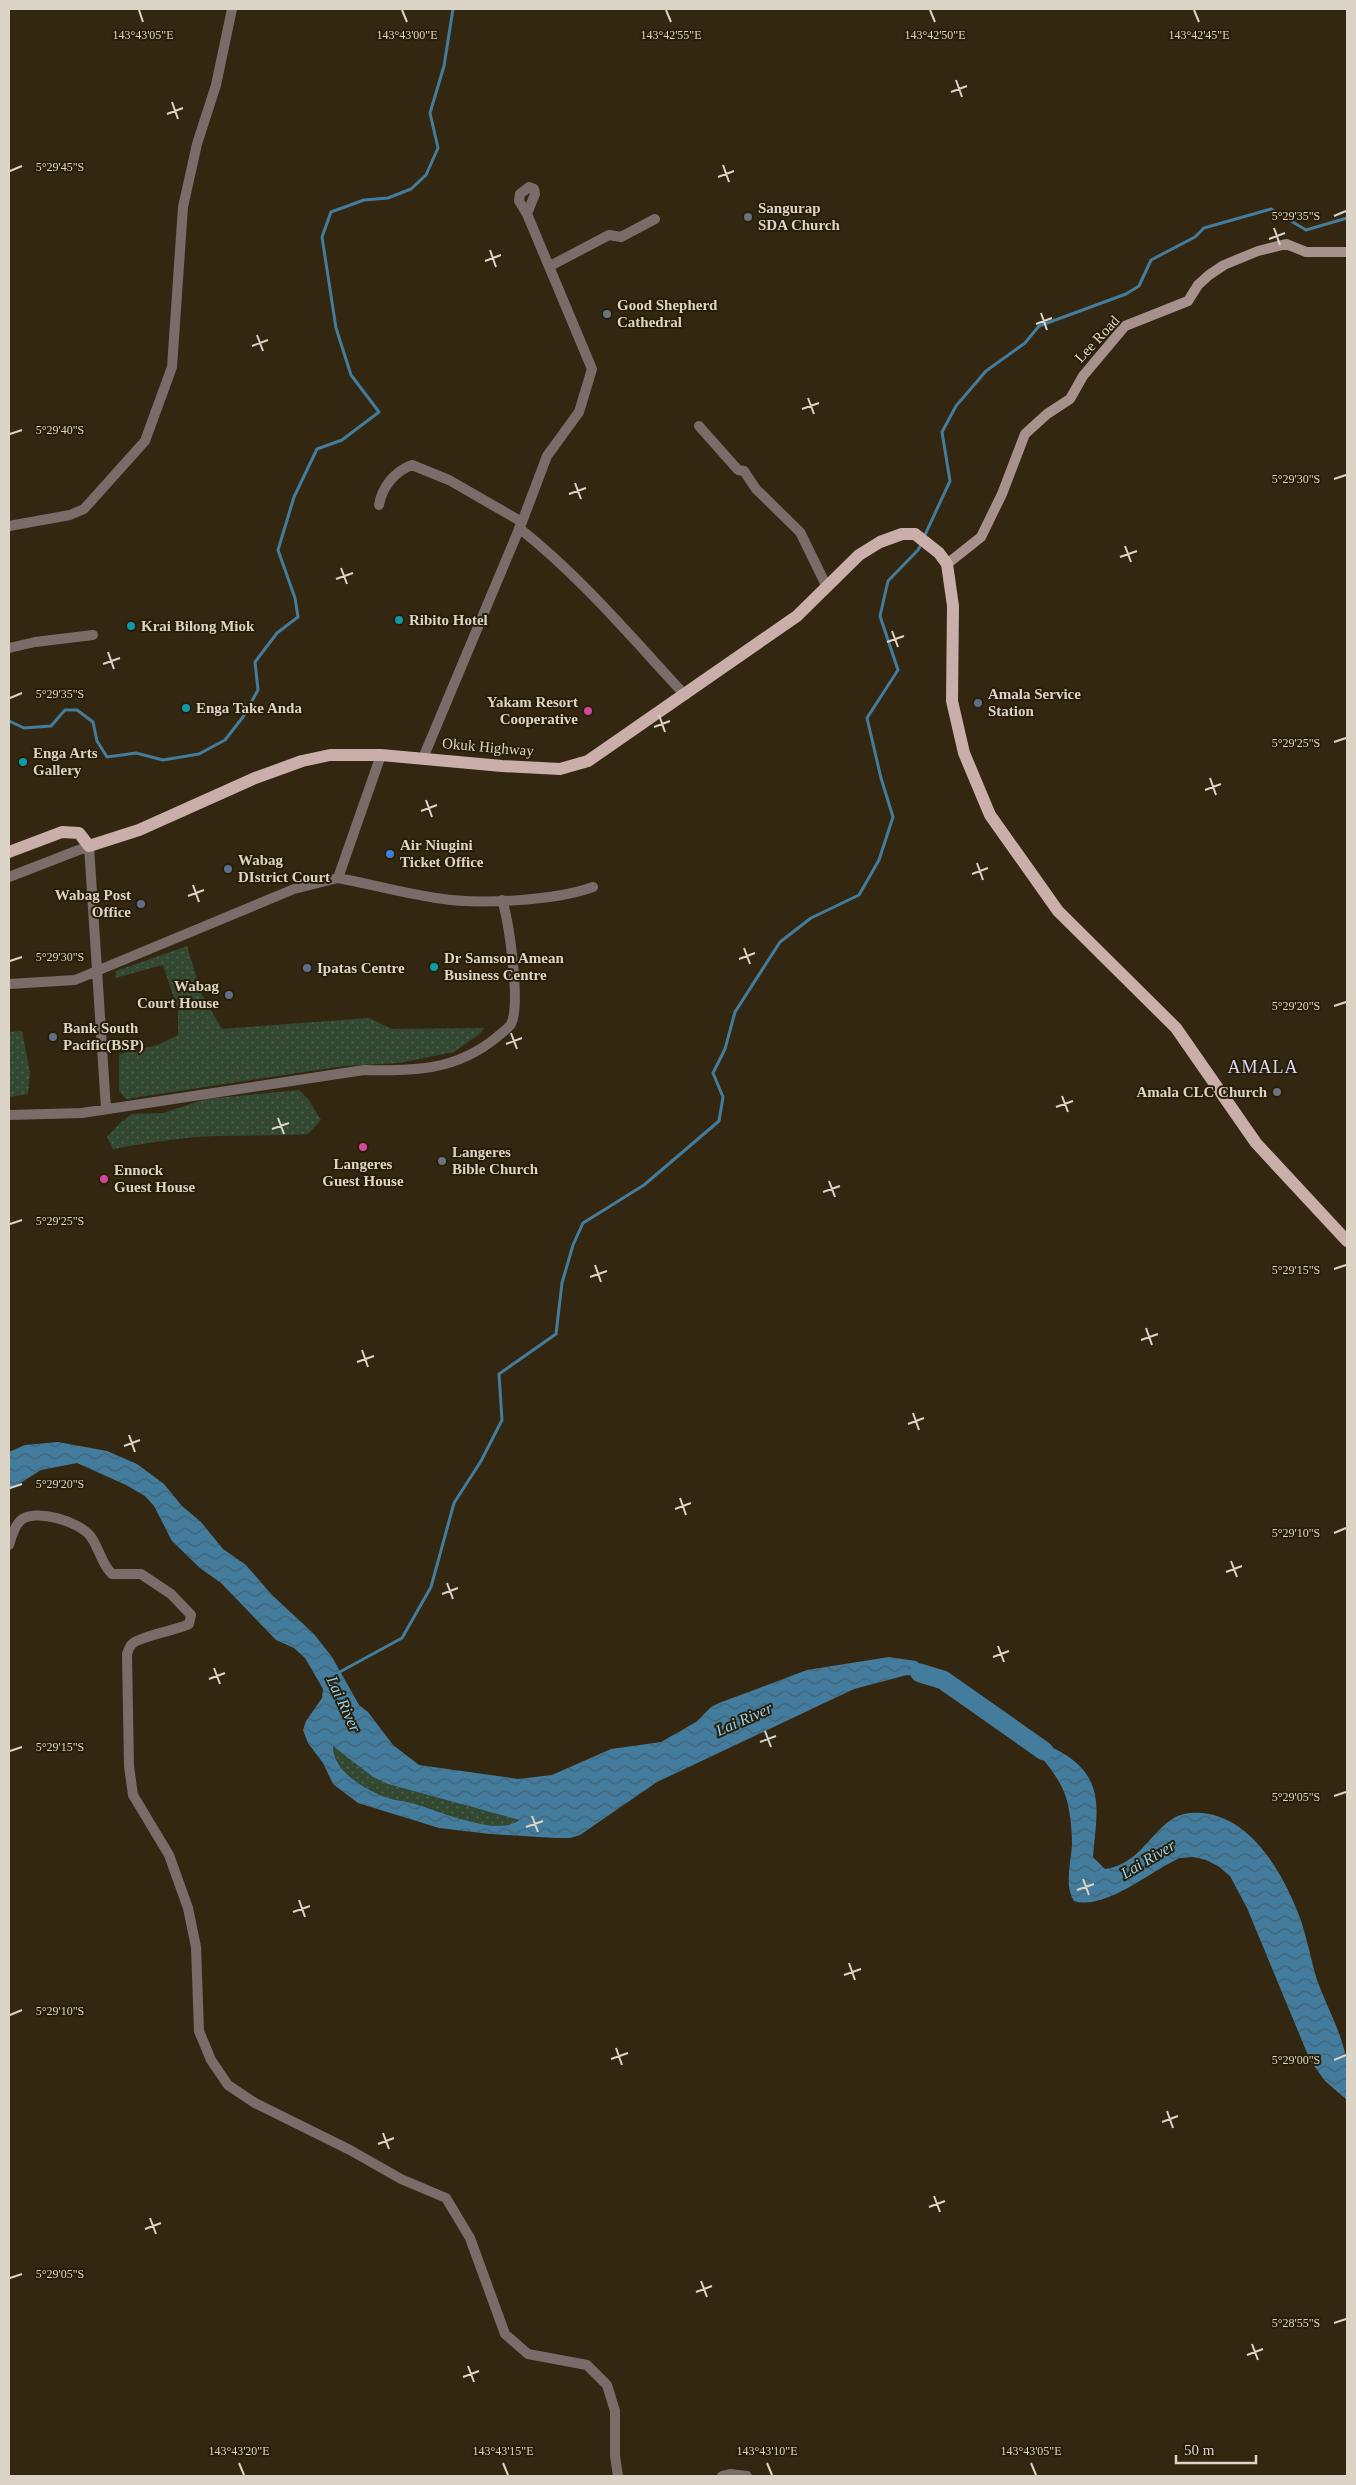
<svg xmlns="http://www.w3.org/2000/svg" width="1356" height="2485" font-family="Georgia,serif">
	<defs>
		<pattern id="green-dots" width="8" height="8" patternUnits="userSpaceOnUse" patternTransform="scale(1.25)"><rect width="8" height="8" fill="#324831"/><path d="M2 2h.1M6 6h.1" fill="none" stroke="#4f624d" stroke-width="1.8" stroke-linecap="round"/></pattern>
		<pattern id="water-waves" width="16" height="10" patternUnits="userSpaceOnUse" patternTransform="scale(1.25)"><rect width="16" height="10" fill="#437c9c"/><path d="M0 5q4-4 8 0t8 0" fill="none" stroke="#436476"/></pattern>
	</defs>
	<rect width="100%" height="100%" fill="#332711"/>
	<path fill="url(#green-dots)" d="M187 946 202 995 222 1029 369 1018 392 1029 484 1028 481 1033 454 1052 399 1063 344 1066 126 1099 119 1091V1054L158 1045 178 1035V1010L163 965 115 978 116 971Z
		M22 1031 30 1072 28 1094 9 1097V1032Z
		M299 1090 309 1100 321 1120 308 1134C277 1136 247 1135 216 1136 182 1137 147 1143 113 1149L107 1137 120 1123 132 1114 163 1113 206 1099Z
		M333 1745 373 1777 388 1784 519 1820C498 1837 444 1813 421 1805 410 1801 398 1801 387 1798 365 1791 333 1770 333 1745Z"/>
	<path fill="url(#water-waves)" fill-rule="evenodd" d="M58 1442 107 1451 137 1464 164 1484 182 1506 201 1522 223 1549 246 1565 272 1595 314 1634 332 1657 359 1705 368 1712 393 1745 419 1765 518 1779 552 1775 611 1749 661 1742 696 1722 711 1707 719 1703 807 1670 889 1657 916 1661 943 1680 907 1675 854 1689 657 1782 580 1835 570 1838H555L490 1834 439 1828 358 1803 333 1784 323 1763 308 1743 303 1730 306 1721 322 1698 323 1689 305 1658 294 1648 276 1640 221 1583 200 1568 172 1541 154 1506 145 1496 126 1485 77 1463 41 1470 9 1490V1452L25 1445ZM333 1746 373 1777 388 1784 519 1820C498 1837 442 1812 419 1805 408 1801 396 1801 385 1797 364 1789 333 1771 333 1746Z
		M1023 1735C1056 1749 1092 1760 1096 1802 1098 1820 1094 1839 1093 1857L1105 1869C1146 1864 1155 1816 1190 1813 1247 1808 1283 1872 1300 1918 1307 1938 1311 1960 1317 1980 1327 2008 1344 2036 1347 2065 1349 2077 1347 2088 1347 2100L1325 2081 1310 2060 1247 1908 1230 1876 1218 1866 1206 1860 1193 1857 1180 1858C1152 1870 1105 1911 1074 1901 1064 1885 1071 1863 1072 1845 1072 1834 1071 1821 1069 1810 1065 1780 1041 1758 1023 1735Z"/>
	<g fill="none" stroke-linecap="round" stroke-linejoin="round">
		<path stroke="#437c9c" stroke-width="3" d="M924 537 950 481 942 432 956 406 986 371 1025 343 1039 326 1126 294 1139 286 1151 260 1195 237 1204 228 1271 209 1306 230 1347 218
			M9 721 24 728 51 726 65 710H77L93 722 97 741 107 757 136 753 163 760 199 754 225 740 243 717 258 690 255 662 277 633 298 617 295 598 278 550 294 497 317 449 342 440 379 412 351 375 336 328 322 237 331 212 364 200 388 198 411 189 426 175 438 148 430 113 444 66 453 9
			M336 1674 402 1638 431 1587 454 1503 481 1461 502 1420 499 1374 556 1334 562 1283 573 1245 583 1223 644 1185 719 1121 723 1097 713 1073 725 1049 735 1012 780 942 811 918 859 895 879 860 893 817 881 778 867 718 898 670 880 616 888 581 918 550 922 543"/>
		<path stroke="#437c9c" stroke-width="19" d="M920 1673 943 1680 1044 1751"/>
		<path stroke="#796c69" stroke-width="10" d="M550 266 609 235 621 237 655 219
			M699 426 738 470 744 471 756 489 800 532 826 585
			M379 505C382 487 395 471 412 465L449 480 522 522
			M9 526 70 515 84 509 145 441 172 367 183 207 197 144 216 85 232 9
			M519 528C580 576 632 638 685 695
			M9 648 35 642 93 635
			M423 758 522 522 547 456 579 412 592 369 527 214 535 194 534 189 529 187 520 194 519 201 527 214
			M9 877 89 846 106 1109
			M338 878 381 755
			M9 984 75 980 294 889 338 878C370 884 403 893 436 898 477 905 554 901 593 887
			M9 1115 82 1113 364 1070C414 1071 456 1071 497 1037 501 1033 508 1029 511 1024 521 1005 509 922 502 900
			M9 1545C11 1538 14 1527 20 1521 34 1507 81 1522 91 1537 99 1548 102 1565 112 1574H141L171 1594 191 1615 189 1624C177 1630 138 1637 132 1644 130 1646 128 1651 127 1654L129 1766 133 1795 169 1855 188 1908 196 1947 199 2031 211 2060 228 2085 255 2103 350 2150 401 2179 446 2198 470 2238 505 2334 528 2354 587 2365 607 2385 615 2411V2456L618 2476
			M722 2476 730 2474 747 2476"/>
		<path stroke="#a7918d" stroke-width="10" d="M947 564 981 537 1002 494 1025 434 1047 414 1070 399 1083 376 1125 326 1188 301 1198 285 1209 275 1224 265 1258 251 1286 244 1306 252H1347"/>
		<path stroke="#caaea9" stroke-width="12" d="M9 852 62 832 79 833 89 846 139 830 255 778 302 761 330 755H381L502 766 560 769 588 761 797 616 859 555 880 542 902 534H915L939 553 947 564 953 606 952 701 964 753 990 815 1058 911 1176 1028 1256 1143 1347 1241"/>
	</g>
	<path fill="none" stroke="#dbd4c7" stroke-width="2" d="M139 10 143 22M402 10 407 22M666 10 671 22M930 10 935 22M1194 10 1199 22M956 80 962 97M951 92 967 86M172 102 178 119M167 114 183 108M723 165 729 182M10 171 22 166M718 177 734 171M1334 216 1346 211M1274 228 1280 245M1269 239 1285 233M490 250 496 267M485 261 501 255M1041 313 1047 330M1036 324 1052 318M257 335 263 351M252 346 268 340M808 398 814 414M802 409 819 403M10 434 22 430M1334 479 1346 475M575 483 581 499M569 494 586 488M1125 546 1131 562M1120 557 1137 551M341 568 347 584M336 579 353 573M892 631 898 647M887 642 904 636M108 652 114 669M103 664 120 658M10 698 22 693M659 715 665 732M654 727 670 721M1334 742 1346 738M1210 778 1216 795M1205 790 1221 784M426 800 432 817M421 811 437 805M977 863 983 880M972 874 988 868M193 885 199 902M188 896 204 890M744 948 750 964M739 959 755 953M10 961 22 957M1334 1006 1346 1002M511 1033 517 1049M506 1044 522 1038M1062 1096 1068 1112M1056 1107 1073 1101M278 1118 284 1134M272 1129 289 1123M829 1181 835 1197M823 1192 840 1186M10 1224 22 1220M595 1265 601 1282M1334 1269 1346 1265M590 1277 607 1271M1146 1328 1152 1345M1141 1340 1158 1334M362 1350 368 1367M357 1362 374 1356M913 1413 919 1430M908 1424 924 1418M129 1435 135 1452M124 1446 140 1440M10 1488 22 1484M680 1498 686 1515M675 1509 691 1503M1334 1533 1346 1528M1231 1561 1237 1577M1226 1572 1242 1566M447 1583 453 1599M442 1594 458 1588M998 1646 1004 1662M993 1657 1009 1651M214 1668 220 1684M209 1679 225 1673M765 1731 771 1747M760 1742 776 1736M10 1751 22 1747M1334 1796 1346 1792M532 1816 538 1832M526 1827 543 1821M1083 1879 1089 1895M1077 1890 1094 1884M299 1900 305 1917M293 1912 310 1906M849 1963 855 1980M844 1975 861 1969M10 2015 22 2010M616 2048 622 2065M611 2059 628 2053M1334 2060 1346 2055M1167 2111 1173 2128M1162 2122 1178 2116M383 2133 389 2149M378 2144 394 2138M934 2196 940 2212M929 2207 945 2201M150 2218 156 2234M145 2229 161 2223M10 2278 22 2274M701 2281 707 2297M696 2292 712 2286M1334 2323 1346 2319M1252 2344 1258 2360M1247 2355 1263 2349M468 2366 474 2382M463 2377 479 2371M239 2463 244 2475M503 2463 508 2475M767 2463 772 2475M1031 2463 1036 2475"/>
	<g fill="#6b7280" stroke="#291e07" stroke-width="2">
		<circle cx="748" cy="217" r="5"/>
		<circle cx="607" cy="314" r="5"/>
		<circle cx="1277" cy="1092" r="5"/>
		<circle cx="442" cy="1161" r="5"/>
	</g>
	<g fill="#0f9aa8" stroke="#291e07" stroke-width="2">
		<circle cx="399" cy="620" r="5"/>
		<circle cx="131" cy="626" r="5"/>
		<circle cx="186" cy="708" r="5"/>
		<circle cx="23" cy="762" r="5"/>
		<circle cx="434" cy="967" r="5"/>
	</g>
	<g fill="#5c6f8a" stroke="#291e07" stroke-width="2">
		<circle cx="978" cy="703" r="5"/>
		<circle cx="228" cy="869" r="5"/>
		<circle cx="141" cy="904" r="5"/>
		<circle cx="307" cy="968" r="5"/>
		<circle cx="229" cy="995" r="5"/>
		<circle cx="53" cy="1037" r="5"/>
	</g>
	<g fill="#d1479c" stroke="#291e07" stroke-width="2">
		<circle cx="588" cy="711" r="5"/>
		<circle cx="363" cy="1147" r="5"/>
		<circle cx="104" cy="1179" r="5"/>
	</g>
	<circle fill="#3f7fe0" stroke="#291e07" stroke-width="2" cx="390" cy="854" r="5"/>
	<g text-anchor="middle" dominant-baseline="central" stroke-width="4" stroke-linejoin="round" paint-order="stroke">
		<g font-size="15" font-weight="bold" fill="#dbd4c7" stroke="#291e07" text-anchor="start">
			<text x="758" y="208">Sangurap<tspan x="758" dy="17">SDA Church</tspan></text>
			<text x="617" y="305">Good Shepherd<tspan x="617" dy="17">Cathedral</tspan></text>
			<text x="409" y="620">Ribito Hotel</text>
			<text x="141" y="626">Krai Bilong Miok</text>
			<text x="988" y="694">Amala Service<tspan x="988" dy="17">Station</tspan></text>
			<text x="578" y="702" text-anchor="end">Yakam Resort<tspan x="578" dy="17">Cooperative</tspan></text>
			<text x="196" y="708">Enga Take Anda</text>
			<text x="33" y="753">Enga Arts<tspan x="33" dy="17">Gallery</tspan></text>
			<text x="400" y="845">Air Niugini<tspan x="400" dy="17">Ticket Office</tspan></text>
			<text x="238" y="860">Wabag<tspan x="238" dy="17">DIstrict Court</tspan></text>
			<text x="131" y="895" text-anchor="end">Wabag Post<tspan x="131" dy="17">Office</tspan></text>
			<text x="444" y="958">Dr Samson Amean<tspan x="444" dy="17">Business Centre</tspan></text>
			<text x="317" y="968">Ipatas Centre</text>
			<text x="219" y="986" text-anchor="end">Wabag<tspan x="219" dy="17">Court House</tspan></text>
			<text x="63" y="1028">Bank South<tspan x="63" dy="17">Pacific(BSP)</tspan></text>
			<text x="1267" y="1092" text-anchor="end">Amala CLC Church</text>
			<text x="452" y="1152">Langeres<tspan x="452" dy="17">Bible Church</tspan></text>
			<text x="363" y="1164" text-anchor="middle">Langeres<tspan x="363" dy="17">Guest House</tspan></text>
			<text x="114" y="1170">Ennock<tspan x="114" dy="17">Guest House</tspan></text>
		</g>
		<g font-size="15" fill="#dbd4c7" stroke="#291e07">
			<text transform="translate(1097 339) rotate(-47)">Lee Road</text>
			<text transform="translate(488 747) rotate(5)">Okuk Highway</text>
		</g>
		<g font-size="16" font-style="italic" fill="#8fd1f7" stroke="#291e07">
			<text transform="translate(344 1704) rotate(65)">Lai River</text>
			<text transform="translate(744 1719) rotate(-24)">Lai River</text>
			<text transform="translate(1148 1859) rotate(-31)">Lai River</text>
		</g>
		<g font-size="18" letter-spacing="1" fill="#d4d7f5" stroke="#291e07">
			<text x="1263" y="1067">AMALA</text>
		</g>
	</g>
	<g font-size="12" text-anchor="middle" fill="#dbd4c7" stroke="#291e07" stroke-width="4" stroke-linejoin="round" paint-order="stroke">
		<text x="143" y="39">143°43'05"E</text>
		<text x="671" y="39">143°42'55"E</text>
		<text x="935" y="39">143°42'50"E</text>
		<text x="407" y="39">143°43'00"E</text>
		<text x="1199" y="39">143°42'45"E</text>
		<text x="60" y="171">5°29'45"S</text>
		<text x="1296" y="220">5°29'35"S</text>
		<text x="60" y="434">5°29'40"S</text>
		<text x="1296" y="483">5°29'30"S</text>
		<text x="60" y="698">5°29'35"S</text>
		<text x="1296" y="747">5°29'25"S</text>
		<text x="60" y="961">5°29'30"S</text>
		<text x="1296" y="1010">5°29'20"S</text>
		<text x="60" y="1225">5°29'25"S</text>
		<text x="1296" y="1274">5°29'15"S</text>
		<text x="60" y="1488">5°29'20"S</text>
		<text x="1296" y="1537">5°29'10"S</text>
		<text x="60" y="1751">5°29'15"S</text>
		<text x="1296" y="1801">5°29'05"S</text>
		<text x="60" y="2015">5°29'10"S</text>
		<text x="1296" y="2064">5°29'00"S</text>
		<text x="60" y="2278">5°29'05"S</text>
		<text x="1296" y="2327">5°28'55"S</text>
		<text x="239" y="2455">143°43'20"E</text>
		<text x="503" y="2455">143°43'15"E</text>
		<text x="767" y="2455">143°43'10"E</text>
		<text x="1031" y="2455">143°43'05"E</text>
	</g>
	<rect width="1356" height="2485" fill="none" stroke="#dbd4c7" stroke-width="20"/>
	<path d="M1176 2455v8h80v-8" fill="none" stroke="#dbd4c7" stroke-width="2.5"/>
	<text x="1184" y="2455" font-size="15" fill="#dbd4c7" stroke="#291e07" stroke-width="4" paint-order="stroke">50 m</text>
</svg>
